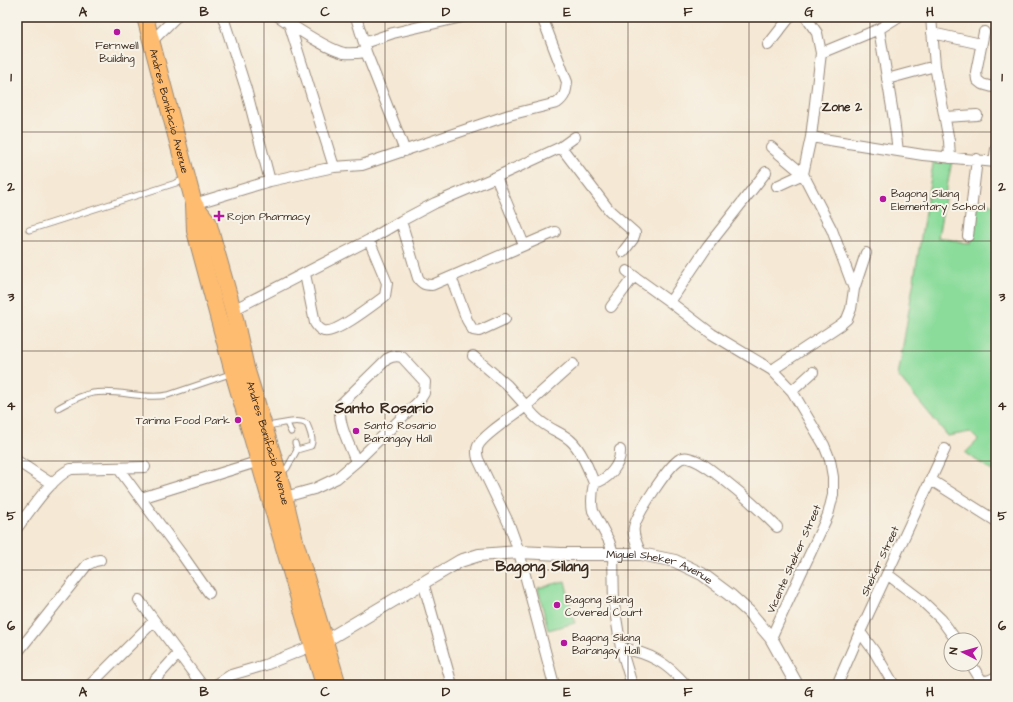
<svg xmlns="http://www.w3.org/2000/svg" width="1013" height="702" font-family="'Architects Daughter',sans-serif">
	<rect width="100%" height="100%" fill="#f7f3e8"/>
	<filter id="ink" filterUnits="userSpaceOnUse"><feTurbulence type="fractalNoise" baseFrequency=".025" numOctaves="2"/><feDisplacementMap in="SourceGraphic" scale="8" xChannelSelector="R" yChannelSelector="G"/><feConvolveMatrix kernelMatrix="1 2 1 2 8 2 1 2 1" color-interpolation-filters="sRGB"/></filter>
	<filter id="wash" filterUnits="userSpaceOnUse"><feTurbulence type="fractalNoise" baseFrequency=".012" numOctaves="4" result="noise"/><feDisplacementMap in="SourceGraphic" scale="16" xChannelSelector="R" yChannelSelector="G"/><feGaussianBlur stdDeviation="0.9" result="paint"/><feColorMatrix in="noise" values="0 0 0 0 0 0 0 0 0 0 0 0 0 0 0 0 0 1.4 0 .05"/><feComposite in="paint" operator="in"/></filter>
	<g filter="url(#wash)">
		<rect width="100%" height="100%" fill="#f5e8d4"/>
		<path fill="#8bdc9b" stroke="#63835c" d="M934 158 952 160 938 237 971 244 977 199 996 206V473L965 453 978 440 970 432 948 436 898 376Z
			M565 581 575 623 548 630 538 588Z"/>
	</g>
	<g filter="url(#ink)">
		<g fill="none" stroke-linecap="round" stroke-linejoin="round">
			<defs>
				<path id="service" d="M29 230 176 183 186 178
					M58 408C69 402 80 395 93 393 118 389 143 400 168 395L230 374
					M287 423 291 432
					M266 426C279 425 296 418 307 424 310 431 314 440 311 446L297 450 287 468 281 473
					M295 443 297 450"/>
				<path id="minor" d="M223 17 246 89 270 181
					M279 17C295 27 326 49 344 53 352 54 359 53 366 52
					M356 17 364 43
					M931 17 935 66 949 141 950 158
					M289 23 334 167
					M879 29 894 120 898 151
					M984 32 976 72 977 80 982 84 996 88
					M932 33 981 44
					M152 41 176 17
					M768 45 790 17
					M821 53 879 29 898 17
					M887 79 935 66
					M945 117 977 115
					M811 137 923 155 996 162
					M561 147 609 210 635 233 633 239 623 252
					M771 147 803 174 777 186
					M405 151 366 52 364 43 393 33 462 17
					M994 162 996 149
					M496 177 524 245
					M194 204 270 181 334 167 362 165 509 115 557 103C565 97 566 92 567 82L542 17
					M401 221 418 278C422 284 425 285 432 285L555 232
					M968 236 977 159
					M627 271 670 302 712 334 772 370 792 391 824 445 830 460 833 477V495L828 515 771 638
					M305 274 315 323C317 326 319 330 324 331 336 334 374 304 385 296L387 283 369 240
					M451 277 467 320 473 330 479 331 505 319
					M854 289 866 253
					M670 302 707 247 766 172
					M611 307 634 276
					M233 310 369 240 401 221 435 203 496 177 561 147 575 137
					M473 356 507 385 526 406C515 415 483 435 478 446 476 450 477 455 478 459L509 524 519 552 554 685
					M573 364 526 406C531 413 536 419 544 424 552 430 562 433 570 440 581 449 589 470 594 483
					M772 370 840 325 847 319 851 309 854 289 832 230 803 174 811 137 821 53 817 33 806 17
					M792 391 813 372
					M620 450C621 465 608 480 594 483 592 493 591 502 593 511L609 541 613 553 614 605 621 648 632 685
					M17 461 52 484
					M118 468 183 556 209 593
					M931 480 996 521
					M285 497 314 489 337 478 356 462 419 401 424 393 425 382 402 357C396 355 392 356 387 359L341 404C336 422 350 445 356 462
					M141 498 263 460
					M17 528C29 512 53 476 71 469L145 467
					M641 554C638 546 632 536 634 527 637 514 668 466 680 459 682 458 686 457 688 458 698 460 707 467 715 473 737 489 757 507 777 527
					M887 574 920 599 941 619 956 640
					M423 582 452 685
					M139 600 202 685
					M860 632 874 651 894 685
					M621 648C650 653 667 663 686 685
					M17 653 87 565 95 561 100 560
					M971 664 981 680 988 681 996 677
					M90 685 154 621
					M150 685 178 654
					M216 685 231 675 265 665 317 644
					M837 685 860 632 945 449"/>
				<g id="tertiary">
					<path id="s1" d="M325 641 460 561 479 555 519 552 561 554H641L675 561 702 574 730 595 749 612 771 638 797 685"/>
				</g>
				<g id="trunk">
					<path id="s2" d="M145 17 194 204 195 231 233 372 324 685"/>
					<path id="s3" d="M194 204 208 222 233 310 246 368 279 475 295 541 338 685"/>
				</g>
			</defs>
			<use href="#service" stroke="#988979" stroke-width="7"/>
			<use href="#minor" stroke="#988979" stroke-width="12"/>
			<use href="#tertiary" stroke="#988979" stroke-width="14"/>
			<use href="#trunk" stroke="#988979" stroke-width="18"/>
			<use href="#service" stroke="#fff" stroke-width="5"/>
			<use href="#minor" stroke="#fff" stroke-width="10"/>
			<use href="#tertiary" stroke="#fff" stroke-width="12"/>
			<use href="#trunk" stroke="#fdbc70" stroke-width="16"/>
		</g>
	</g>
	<path fill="none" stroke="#3b2a1e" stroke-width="1" stroke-opacity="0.55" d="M143 17V685M264 17V685M385 17V685M506 17V685M628 17V685M749 17V685M870 17V685M17 132H996M17 241H996M17 351H996M17 461H996M17 570H996"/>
	<g fill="#b5179e" stroke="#f7f3e8" stroke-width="1.5">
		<circle cx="117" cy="32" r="4"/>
		<circle cx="883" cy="199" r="4"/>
		<path d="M217 210h4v4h4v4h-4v4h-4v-4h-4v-4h4z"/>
		<circle cx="238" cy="420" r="4"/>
		<circle cx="356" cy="431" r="4"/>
		<circle cx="557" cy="605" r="4"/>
		<circle cx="564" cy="643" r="4"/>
	</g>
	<g text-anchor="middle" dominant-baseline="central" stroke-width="4" stroke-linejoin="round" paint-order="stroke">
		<g font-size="11" fill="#3b2a1e" stroke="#f7f3e8" text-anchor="start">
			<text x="117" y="45" text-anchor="middle">Fernwell<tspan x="117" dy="13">Building</tspan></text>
			<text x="891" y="193">Bagong Silang<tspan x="891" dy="13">Elementary School</tspan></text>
			<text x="227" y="216">Rojon Pharmacy</text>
			<text x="230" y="420" text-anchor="end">Tarima Food Park</text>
			<text x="364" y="425">Santo Rosario<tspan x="364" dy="13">Barangay Hall</tspan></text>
			<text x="565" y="599">Bagong Silang<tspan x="565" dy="13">Covered Court</tspan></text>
			<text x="572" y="637">Bagong Silang<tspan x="572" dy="13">Barangay Hall</tspan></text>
		</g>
		<g font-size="11" fill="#3b2a1e" stroke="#f7f3e8">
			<text stroke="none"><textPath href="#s2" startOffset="97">Andres Bonifacio Avenue</textPath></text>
			<text stroke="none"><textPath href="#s3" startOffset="252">Andres Bonifacio Avenue</textPath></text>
			<text transform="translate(794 559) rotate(-66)">Vicente Sheker Street</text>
			<text transform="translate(880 561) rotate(-65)">Sheker Street</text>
			<text stroke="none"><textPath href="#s1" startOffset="360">Miguel Sheker Avenue</textPath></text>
		</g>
		<g font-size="12" font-weight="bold" fill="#3b2a1e" stroke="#f7f3e8">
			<text x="842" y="107">Zone 2</text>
		</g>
		<g font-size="15" font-weight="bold" fill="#3b2a1e" stroke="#f7f3e8">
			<text x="384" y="408">Santo Rosario</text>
			<text x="542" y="566">Bagong Silang</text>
		</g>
	</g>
	<rect width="1013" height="702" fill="none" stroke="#f7f3e8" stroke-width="44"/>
	<g transform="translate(963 652) rotate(276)"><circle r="19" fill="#f7f3e8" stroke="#aca397"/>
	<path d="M0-3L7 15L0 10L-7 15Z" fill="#b5179e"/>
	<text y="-6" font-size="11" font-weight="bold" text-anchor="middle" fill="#3b2a1e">N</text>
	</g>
	<rect x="22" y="22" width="969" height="658" fill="none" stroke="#3b2a1e" stroke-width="1.5"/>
	<g font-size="13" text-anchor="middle" font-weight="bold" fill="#3b2a1e">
		<text x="83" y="16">A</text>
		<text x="204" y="16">B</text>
		<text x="325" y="16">C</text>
		<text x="446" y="16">D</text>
		<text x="567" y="16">E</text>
		<text x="688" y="16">F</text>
		<text x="809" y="16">G</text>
		<text x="930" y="16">H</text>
		<text x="11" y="81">1</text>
		<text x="1002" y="81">1</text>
		<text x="11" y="191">2</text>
		<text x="1002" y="191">2</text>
		<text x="11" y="301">3</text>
		<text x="1002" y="301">3</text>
		<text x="11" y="410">4</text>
		<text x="1002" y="410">4</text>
		<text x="11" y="520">5</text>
		<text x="1002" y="520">5</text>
		<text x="11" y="630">6</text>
		<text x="1002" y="630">6</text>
		<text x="83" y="696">A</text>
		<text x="204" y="696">B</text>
		<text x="325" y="696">C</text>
		<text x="446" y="696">D</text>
		<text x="567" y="696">E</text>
		<text x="688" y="696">F</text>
		<text x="809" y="696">G</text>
		<text x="930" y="696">H</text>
	</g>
</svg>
